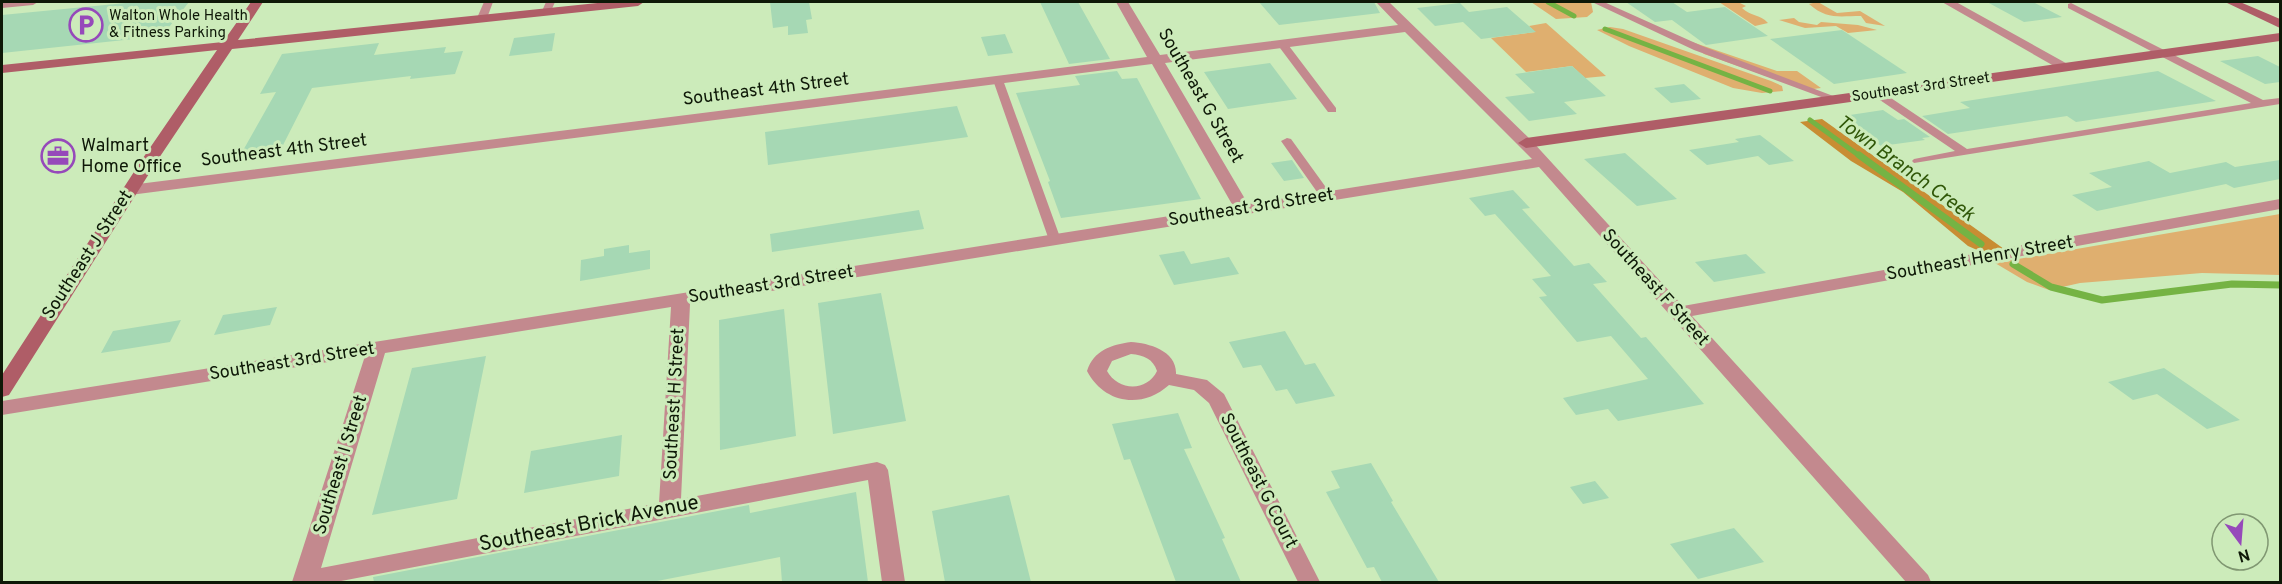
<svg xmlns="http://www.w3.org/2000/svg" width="2282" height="584" font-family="Overpass,sans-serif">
	<rect width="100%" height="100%" fill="#ccebba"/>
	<path fill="#dfaf6f" d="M1531 2H1591L1593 12 1587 17 1556 19Z
		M1719 2H1738L1746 6 1742 8C1750 16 1760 14 1768 23L1755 26Z
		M1813 2H1818L1837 13 1860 11 1885 26 1866 23 1861 16C1839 16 1827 20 1809 4L1813 3Z
		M1794 18 1799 22 1817 25 1821 22 1858 25 1877 30 1848 33 1836 26 1805 28 1779 20Z
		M1546 23 1606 76 1585 78 1572 66 1526 72 1491 38 1535 32 1529 26Z
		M1610 27 1623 29 1771 81 1782 86 1783 91 1762 93 1733 88 1629 46 1597 30Z
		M1692 42 1777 71H1797L1821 88 1806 90 1704 54Z
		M2280 214V275L2202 273 2080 283 2049 290 2027 282 1995 263Z"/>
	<path fill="#c88d33" d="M1822 119 2004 249 1984 253 1968 246 1903 192 1851 161 1800 122Z"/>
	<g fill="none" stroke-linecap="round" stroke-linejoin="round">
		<path stroke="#75b344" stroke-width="5" d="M1548 2 1574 16
			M1605 29 1770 91
			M1810 120 1861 157"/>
		<path stroke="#75b344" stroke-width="7" d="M1859 155 1981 244
			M2013 264 2051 287 2102 300 2232 284 2280 285"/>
	</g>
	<path fill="#a6d8b4" d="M136 2H189L162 36 2 53V15Z
		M770 2H809L812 19 806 20 808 33 788 35V26L773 28Z
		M1040 2H1078L1110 59 1069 64Z
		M1259 2H1374L1380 13 1279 25Z
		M1626 2H1672L1687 12 1725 7 1768 36 1706 45 1672 20 1655 22Z
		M1987 2H2033L2062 17 2024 22Z
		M1460 3 1469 12 1507 7 1536 32 1481 39 1463 22 1435 26 1417 8Z
		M1842 30 1907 73 1834 84 1770 39Z
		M555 33 552 51 509 56 514 38Z
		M1005 34 1013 53 988 56 981 37Z
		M379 43 374 55 446 47 444 53 463 51 455 74 410 79 411 76 312 88 281 149 241 154 276 92 260 94 282 54Z
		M2258 56 2280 67V82L2265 84 2220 61Z
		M1270 63 1297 99 1228 109 1204 72Z
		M1572 66 1606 96 1564 102 1577 114 1529 121 1505 97 1535 93 1515 74Z
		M1117 71 1122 79 1137 78 1201 199 1061 218 1048 182 1050 181 1016 93 1080 85 1075 76Z
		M2158 71 2216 101 2076 122 2067 116 1948 134 1922 116 1970 108 1960 102Z
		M1684 84 1701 99 1671 103 1654 88Z
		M957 106 968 137 768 165 765 132Z
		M1883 110 1898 120 1904 119 1930 137 1922 138 1925 140 1881 146 1844 119 1855 118 1850 115Z
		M1760 135 1794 161 1769 165 1758 156 1707 165 1689 150 1739 142 1735 139Z
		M1625 153 1677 199 1637 206 1584 159Z
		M1292 160 1304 178 1284 181 1271 163Z
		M2280 160V179L2234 188 2226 184 2097 211 2072 195 2112 187 2089 173 2149 161 2170 173 2226 162 2235 167Z
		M1513 190 1530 208 1522 209 1574 266 1589 263 1607 282 1593 284 1641 338 1646 337 1704 404 1618 421 1608 409 1576 415 1563 398 1648 379 1611 336 1577 342 1539 297 1547 296 1532 279 1551 276 1495 214 1485 216 1469 198Z
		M919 210 924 229 772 252 770 234Z
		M629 245V253L650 250V269L580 281 581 260 604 256V249Z
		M1184 251 1191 264 1229 257 1239 274 1174 285 1159 255Z
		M1746 254 1766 273 1714 282 1695 262Z
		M881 293 906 421 833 434 818 303Z
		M277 307 270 325 214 335 223 315Z
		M784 309 796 436 720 450 719 320Z
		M181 320 170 342 101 353 113 331Z
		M1285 331 1305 365 1315 363 1335 396 1296 404 1287 389 1276 391 1261 365 1243 368 1229 342Z
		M486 356 457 499 372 515 412 368Z
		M2164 368 2240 420 2207 429 2157 394 2133 400 2108 382Z
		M1178 413 1192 448 1184 449 1225 538 1222 539 1241 582H1176L1130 459 1124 460 1112 424Z
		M622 435 619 476 524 493 531 451Z
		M1371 463 1393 501 1391 502 1439 582H1382L1374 567 1367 568 1326 492 1340 488 1331 471Z
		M1595 481 1609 498 1583 504 1570 487Z
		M856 492 868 582H782L780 557 652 582H374L373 577 749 505 750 513Z
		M1009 495 1031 582H945L932 511Z
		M1734 528 1764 562 1698 579 1670 544Z"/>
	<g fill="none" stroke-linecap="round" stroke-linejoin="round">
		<path fill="#c3898e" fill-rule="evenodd" d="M2 2H38L33 5 2 8Z
			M484 2H493L487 18 482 21 477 18Z
			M546 2H555L550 13 542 11Z
			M1592 2H1604L1702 46 1841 99 1836 102 1832 101 1694 50Z
			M2071 3 2263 100 2280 98V104L1914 163 1912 161 1914 159 1955 151 1874 96V92H1882L1967 149 2251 103 2068 8V4Z
			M1282 41 1286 42 1336 108V112H1328L1277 44Z
			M998 77 1003 80 1061 240 1060 243H1050L1049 240 993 80Z
			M1287 138 1291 139 1330 193 1332 196 1330 199H1322L1281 141Z"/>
		<path fill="#c3898e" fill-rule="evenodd" d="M1116 2H1128L1160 55 1398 25 1376 2H1389L1531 140 1683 306 2280 199V209L1692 316 1928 575 1931 582H1906L1539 167 690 304 681 499 877 462 885 465 888 470 905 582H882L868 480 336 582H292L365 356 2 415V401L1233 206 1152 64 130 195 122 190 130 185 1147 57ZM1405 32 1532 159 1248 204 1165 63ZM671 307 659 503 321 568 385 353Z
			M1942 2H1956L2073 67 2066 71 2061 70Z
			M1131 342C1149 343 1177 351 1176 374L1207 380 1224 394 1320 582H1298L1209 403 1194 390 1169 385C1141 410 1104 403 1087 371 1094 350 1111 345 1131 342ZM1131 354C1144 355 1153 359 1157 371 1147 392 1118 391 1107 371L1112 361Z"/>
		<path fill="#af5d67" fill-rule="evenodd" d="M251 2H263L238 40 607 2H644L638 6 232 49 159 158 9 395 2 397V375L143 158 217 50 2 73V65L223 42Z
			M2225 2H2240L2280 19V28Z
			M2280 33V41L1526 148 1518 143 1526 138Z"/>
	</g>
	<defs>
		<symbol id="parking-ring" viewBox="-11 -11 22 22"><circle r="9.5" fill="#ccebba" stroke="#9649ba" stroke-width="1.5"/><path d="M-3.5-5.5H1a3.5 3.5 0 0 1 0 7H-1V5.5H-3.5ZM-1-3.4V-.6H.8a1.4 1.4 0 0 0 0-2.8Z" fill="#9649ba"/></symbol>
		<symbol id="office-ring" viewBox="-11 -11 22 22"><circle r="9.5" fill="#ccebba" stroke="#9649ba" stroke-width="1.5"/><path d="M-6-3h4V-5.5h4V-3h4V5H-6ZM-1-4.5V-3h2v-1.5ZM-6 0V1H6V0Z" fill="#9649ba"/></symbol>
	</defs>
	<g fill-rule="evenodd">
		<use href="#parking-ring" x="67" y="6" width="38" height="38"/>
		<use href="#office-ring" x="39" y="137" width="38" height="38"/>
	</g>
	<g text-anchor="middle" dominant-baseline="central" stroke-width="6" stroke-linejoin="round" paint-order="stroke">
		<g font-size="15" fill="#0e1807" stroke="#ccebba" text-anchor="start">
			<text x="109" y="16">Walton Whole Health<tspan x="109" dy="17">&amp; Fitness Parking</tspan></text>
		</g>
		<g font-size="15" fill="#0e1807" stroke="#ccebba">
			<text transform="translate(1921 88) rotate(-8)">Southeast 3rd Street</text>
		</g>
		<g font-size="18" fill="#0e1807" stroke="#ccebba">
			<text transform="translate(766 90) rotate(-7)">Southeast 4th Street</text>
			<text transform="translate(1200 96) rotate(60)">Southeast G Street</text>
			<text transform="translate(284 151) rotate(-7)">Southeast 4th Street</text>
			<text transform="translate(1251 208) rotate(-9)">Southeast 3rd Street</text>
			<text transform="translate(88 255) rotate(-57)">Southeast J Street</text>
			<text transform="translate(1980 259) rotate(-10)">Southeast Henry Street</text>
			<text transform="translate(771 285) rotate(-9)">Southeast 3rd Street</text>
			<text transform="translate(1655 288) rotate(48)">Southeast F Street</text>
			<text transform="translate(292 362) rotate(-9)">Southeast 3rd Street</text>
			<text transform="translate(675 404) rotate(-87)">Southeast H Street</text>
			<text transform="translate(341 465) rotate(-73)">Southeast I Street</text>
			<text transform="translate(1258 481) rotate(63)">Southeast G Court</text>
		</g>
		<g font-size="18" fill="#0e1807" stroke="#ccebba" text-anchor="start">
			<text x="81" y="146">Walmart<tspan x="81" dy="21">Home Office</tspan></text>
		</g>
		<g font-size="20" font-style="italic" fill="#305708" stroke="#ccebba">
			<text transform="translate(1905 169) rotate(36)">Town Branch Creek</text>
		</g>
		<g font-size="21" fill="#0e1807" stroke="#ccebba">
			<text transform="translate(589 524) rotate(-11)">Southeast Brick Avenue</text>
		</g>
	</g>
	<rect width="2282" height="584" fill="none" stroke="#0e1807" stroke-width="6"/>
	<g transform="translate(2240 542) rotate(164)"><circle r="28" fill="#ccebba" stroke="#809772" stroke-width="1.5"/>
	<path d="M0-4.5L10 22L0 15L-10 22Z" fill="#9649ba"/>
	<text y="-9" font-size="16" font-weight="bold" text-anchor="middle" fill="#0e1807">N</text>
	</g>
</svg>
